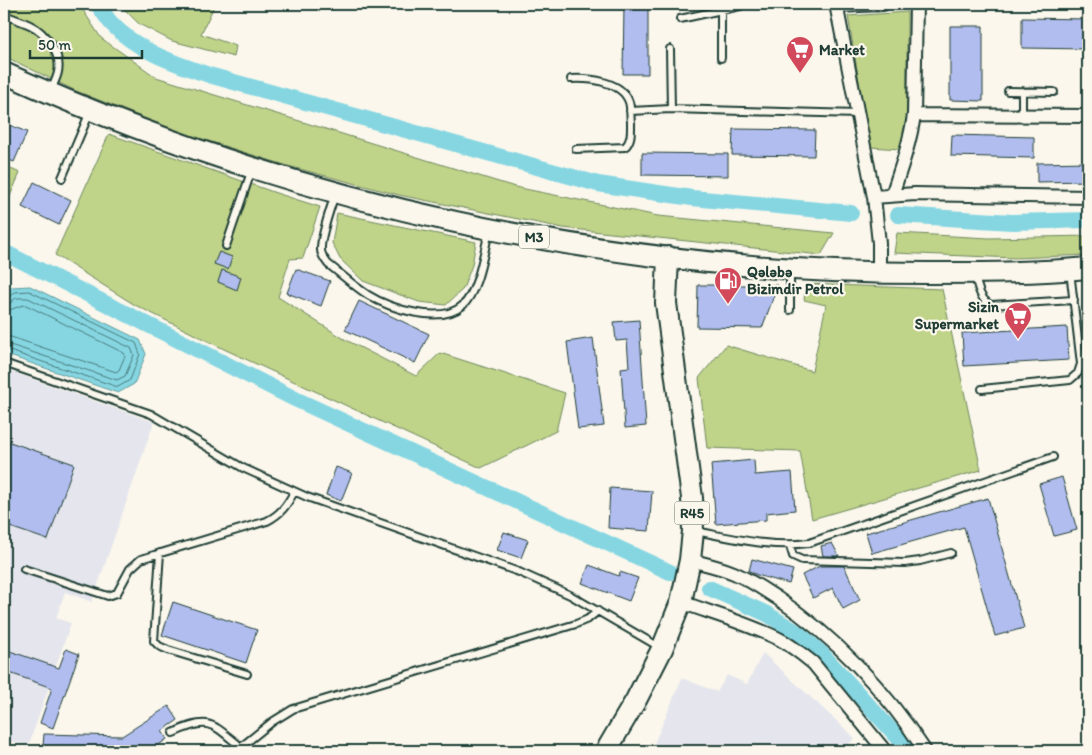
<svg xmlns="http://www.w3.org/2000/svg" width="1092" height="755" font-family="Itim,sans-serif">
	<rect width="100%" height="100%" fill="#fbf7ec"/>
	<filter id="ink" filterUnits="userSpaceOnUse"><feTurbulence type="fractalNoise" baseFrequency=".02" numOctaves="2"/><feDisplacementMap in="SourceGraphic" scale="10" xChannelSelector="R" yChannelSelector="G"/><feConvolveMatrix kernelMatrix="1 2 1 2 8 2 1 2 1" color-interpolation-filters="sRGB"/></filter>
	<g filter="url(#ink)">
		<path fill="#e5e6ed" d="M4 369 154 422 92 602 65 592 56 618 71 623 28 747 4 739Z
			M763 653 855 738 842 751H651L682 678 717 692 727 675 747 684Z"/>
		<path fill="#bfd389" stroke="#6f885e" d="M4 4H79L101 38 156 77 515 187 658 216 834 233 821 255 563 228 399 195 288 166 179 132 76 91 4 56Z
			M119 4H215L201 34 236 46 234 57 172 41 139 24Z
			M907 12V114L900 149 870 147 848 16Z
			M109 134 276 193 320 207 303 258 290 259 278 297 346 340 416 376 440 353 565 393 556 431 481 468 226 350 135 305 55 255Z
			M4 166 20 173 4 210Z
			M337 213 476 242 472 265 463 289 446 305 419 302 363 281 340 259 332 243Z
			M897 233 989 238 1088 236V255L1015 258 894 253Z
			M806 284 942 289 981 470 812 519 800 451 707 448 699 378 726 345 812 371 826 305 804 300Z"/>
		<path fill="#86d6e2" stroke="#5d999c" d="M30 286 140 340 146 354 134 384 118 393 4 354V294L11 287Z"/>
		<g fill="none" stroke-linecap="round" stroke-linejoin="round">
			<path stroke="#487a7a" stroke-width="1" d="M4 297H8L14 292 29 291 136 343 140 354 130 380 118 387 4 349
				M4 304 10 303 16 298H28L131 348 134 355 125 376 117 380 4 343
				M4 311C12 311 18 305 26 305L124 353 125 356 119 370 116 372 11 337 4 336"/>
			<path stroke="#86d6e2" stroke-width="16" d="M97 4C102 10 106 17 111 23 137 51 174 63 209 75L598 184 692 198 851 213
				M898 215 1012 222 1088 220
				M4 252 295 399 670 572
				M709 588 767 614 798 633 823 655 901 741 908 751"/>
		</g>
		<path fill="#b1bdee" stroke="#1f3d34" d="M624 4H648V74H623Z
			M1022 18 1088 19V49L1022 48Z
			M950 26H983V101L950 100Z
			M4 123 27 132 14 162 4 158Z
			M733 129 815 130 814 156 732 155Z
			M952 135 1034 137V158L951 156Z
			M642 153 728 154V176L642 175Z
			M1088 162V181L1037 182V163Z
			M34 182 71 200 59 225 22 207Z
			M219 252 232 257 228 269 214 264Z
			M296 269 330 281 321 306 287 293Z
			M222 270 241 277 237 290 218 282Z
			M698 285H778L762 328 697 327Z
			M359 301 429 334 415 363 345 330Z
			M639 320 646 426 625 428 621 368 629 367 627 340 616 341 614 322Z
			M1067 327 1069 360 964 366 962 333Z
			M593 338 604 426 578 429 567 342Z
			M4 440 74 464 48 540 4 525Z
			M754 460 755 475 792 472 795 510 766 513V520L716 524 711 464Z
			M336 467 352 473 341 501 326 495Z
			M1062 477 1077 530 1054 536 1039 484Z
			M610 488 652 491 649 531 608 528Z
			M988 498 1024 628 995 636 964 527 872 553 866 533Z
			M504 532 528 540 521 558 497 550Z
			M832 543 839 556H823L821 546Z
			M752 559 793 570 789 584 757 575 749 571Z
			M589 565 619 576 620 572 638 578 629 601 582 583Z
			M820 566H844L860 600 843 609 833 588 813 598 802 575Z
			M173 602 257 630 246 663 162 635Z
			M4 649 59 668 66 649 79 654 53 728 40 723 52 688 4 671Z
			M169 706 178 720 162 731 167 739 150 751H84V749L43 746 44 734 122 736Z"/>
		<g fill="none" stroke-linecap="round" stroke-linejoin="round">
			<defs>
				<path id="service" d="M721 10V58
					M4 15C12 18 21 21 30 25 45 32 62 54 58 72 57 78 53 85 51 91
					M680 19 740 6 743 4
					M670 49 671 109
					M571 79C589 78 622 81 629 102 631 108 630 116 631 122 631 131 632 140 625 147L576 149
					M1008 91 1054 92
					M4 92 10 78
					M630 111 671 109 858 114
					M1022 116V91
					M62 178 90 112
					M335 194C331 207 320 237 321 250 321 255 325 260 328 264 341 274 354 286 368 295 389 308 440 325 462 306 478 293 484 251 489 231
					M226 246 252 169
					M975 276C978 287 980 300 991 305L1074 300
					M790 310V271
					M4 363 151 414 243 468 307 497 519 572 570 595 661 648
					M982 389 1070 380 1078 373 1081 364 1070 271
					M695 531C733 538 770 548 809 543L1053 457
					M790 546 793 556 802 560 905 563 920 561 951 553
					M160 553 154 641 159 646 168 650 247 674
					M24 569 108 596 117 593 130 569 141 559 267 521C281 514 287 505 294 492
					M173 733C210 716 211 723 241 747
					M236 751 272 722 293 709 576 624 588 619 598 611"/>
				<path id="minor" d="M836 4 874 197 879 243V273
					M837 6 883 4
					M914 115 1088 116
					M892 195C901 168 910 143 914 115L916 4
					M874 197 915 194 1088 197
					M690 560C705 564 720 567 734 573 750 580 763 589 777 598 836 638 886 691 925 751
					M681 602C714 614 750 624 781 640 792 646 803 655 813 663L885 751"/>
				<path id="primary" d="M4 73C293 203 609 273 926 273 980 273 1034 273 1088 268
					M606 751 636 700 662 649 681 602 690 560 693 531 692 498 666 303 668 257"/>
			</defs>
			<use href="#service" stroke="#1f3d34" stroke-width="10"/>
			<use href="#minor" stroke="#1f3d34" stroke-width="16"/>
			<use href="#primary" stroke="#1f3d34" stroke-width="24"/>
			<use href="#service" stroke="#fbf7ec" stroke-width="6"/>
			<use href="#minor" stroke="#fbf7ec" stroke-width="12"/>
			<use href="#primary" stroke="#fbf7ec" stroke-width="20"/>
		</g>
	</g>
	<defs>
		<symbol id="supermarket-pin" viewBox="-11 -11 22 30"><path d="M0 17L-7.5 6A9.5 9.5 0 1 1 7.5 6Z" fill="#d1495b" stroke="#fbf7ec"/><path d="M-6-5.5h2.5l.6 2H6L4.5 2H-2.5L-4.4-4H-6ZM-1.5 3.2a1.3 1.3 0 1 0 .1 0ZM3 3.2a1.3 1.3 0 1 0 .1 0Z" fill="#fff"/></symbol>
		<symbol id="fuel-pin" viewBox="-11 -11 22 30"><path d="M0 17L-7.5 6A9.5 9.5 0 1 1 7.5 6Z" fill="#d1495b" stroke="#fbf7ec"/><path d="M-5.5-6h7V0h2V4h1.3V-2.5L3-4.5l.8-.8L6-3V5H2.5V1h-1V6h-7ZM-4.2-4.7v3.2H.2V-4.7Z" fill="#fff"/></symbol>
	</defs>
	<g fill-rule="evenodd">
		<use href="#supermarket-pin" x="784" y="34" width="32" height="43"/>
		<use href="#fuel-pin" x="712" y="265" width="32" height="43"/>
		<use href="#supermarket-pin" x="1002" y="300" width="32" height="43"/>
	</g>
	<g text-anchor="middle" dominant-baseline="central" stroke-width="4.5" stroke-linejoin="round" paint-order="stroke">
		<g fill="#fbf7ec" stroke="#61756b" stroke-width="1">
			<rect x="519" y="225.5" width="30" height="23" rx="4"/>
			<rect x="674.5" y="501.5" width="35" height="23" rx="4"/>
		</g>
		<g font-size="14" font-weight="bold" fill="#1f3d34">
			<text x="534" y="237">M3</text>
			<text x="692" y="513">R45</text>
		</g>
		<g font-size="15" font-weight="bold" fill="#1f3d34" stroke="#fbf7ec" text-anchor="start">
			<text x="819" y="50">Market</text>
			<text x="747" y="272">Qələbə<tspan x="747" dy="17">Bizimdir Petrol</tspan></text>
			<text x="999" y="307" text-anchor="end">Sizin<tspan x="999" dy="17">Supermarket</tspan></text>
		</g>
	</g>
	<rect width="1092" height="755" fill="none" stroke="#fbf7ec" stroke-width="20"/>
	<rect x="10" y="10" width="1072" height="735" fill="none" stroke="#1f3d34" stroke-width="2" filter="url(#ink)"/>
	<path d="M30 50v8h112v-8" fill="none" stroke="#1f3d34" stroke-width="2.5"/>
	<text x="38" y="50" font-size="15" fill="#1f3d34" stroke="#fbf7ec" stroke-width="4" paint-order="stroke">50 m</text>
</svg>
